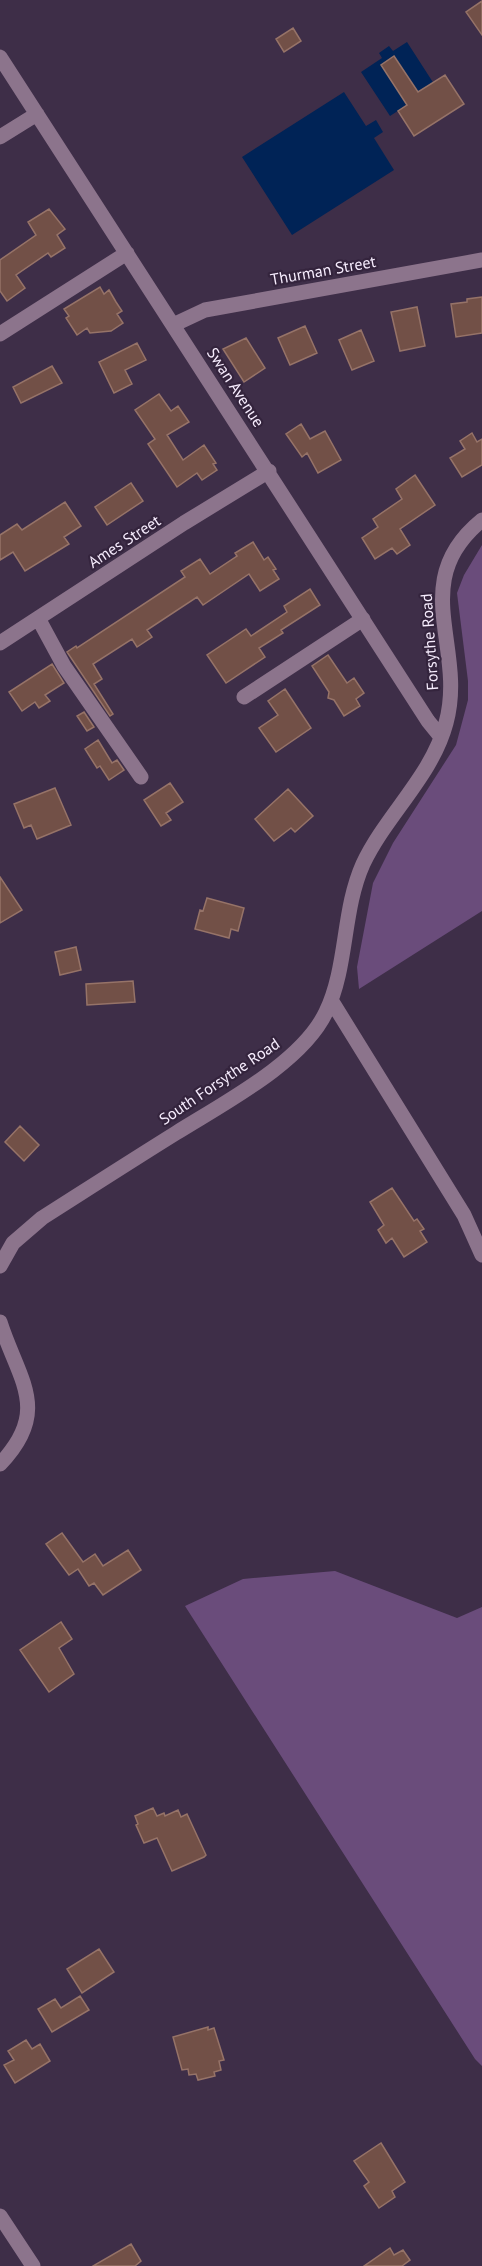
<svg xmlns="http://www.w3.org/2000/svg" width="482" height="2266" font-family="'PT Sans',sans-serif">
	<rect width="100%" height="100%" fill="#3e2e48"/>
	<path fill="#6a4c7b" d="M482 545V911L359 989 357 967 373 883 393 843 456 745 468 700V681L457 593 464 575Z
		M335 1571 457 1618 482 1607V2066L475 2059 185 1606 243 1579Z"/>
	<path fill="#002356" d="M407 42 436 87 421 97 394 56 381 65 407 105 390 116 361 72 382 58 379 53 389 46 393 51Z
		M344 92 366 126 376 120 383 132 374 138 394 170 292 235 242 157Z"/>
	<path fill="#725047" stroke="#967368" stroke-width="1.5" d="M482 1V35L466 12Z
		M293 28 301 41 284 52 276 39Z
		M394 56 418 92 445 75 464 104 414 136 398 111 407 105 381 65Z
		M49 209 65 229 57 235 65 248 51 257 48 253 16 275 25 288 7 301 0 291V260L36 235 28 222Z
		M100 287 104 294 109 290 116 302 122 311 117 314 123 323 111 331 90 333 87 328 77 335 66 318 69 316 64 309Z
		M482 297V333L456 337 451 304 467 302V299Z
		M417 307 425 346 400 351 391 312Z
		M305 326 317 353 290 365 278 338Z
		M361 330 374 361 352 370 339 340Z
		M246 338 265 368 244 382 223 349Z
		M137 343 146 360 125 370 132 384 114 393 99 362Z
		M52 366 62 383 21 403 13 387Z
		M159 394 171 411 178 406 189 422 167 435 183 460 204 445 216 463 213 464 217 470 202 480 197 473 177 487 148 444 155 439 135 410Z
		M301 424 310 439 325 431 341 460 318 473 307 453 302 457 286 434Z
		M472 433 477 442 482 439V465L462 477 450 458 465 449 460 441Z
		M415 475 435 505 400 529 410 545 397 554 392 548 375 559 362 538 378 527 373 519 402 499 396 489Z
		M131 483 143 501 107 525 95 507Z
		M65 502 81 526 64 537 69 544 25 571 13 552 0 560V535L17 524 22 530Z
		M253 542 264 560 268 557 276 569 273 570 279 579 260 591 249 574 203 605 197 597 147 630 152 637 137 647 132 639 93 664 102 679 94 684 113 714 110 716 67 652 76 646 77 648 185 577 181 571 200 559 210 574 237 556 235 553Z
		M310 589 320 605 281 630 283 633 259 648 265 657 226 683 207 655 246 629 251 636 287 612 284 606Z
		M328 655 347 683 354 678 364 693 356 699 360 706 344 716 334 700 328 698 329 692 312 666Z
		M52 664 64 683 45 695 50 701 39 708 35 702 22 711 9 692Z
		M285 689 311 728 276 752 259 728 278 715 268 701Z
		M84 712 94 727 87 731 77 716Z
		M98 740 112 763 117 760 124 770 109 780 100 766 97 768 85 749Z
		M170 783 183 802 166 813 171 820 161 826 144 800Z
		M55 788 71 825 37 839 31 825 24 828 14 804Z
		M288 789 313 816 295 832 291 828 274 841 255 819Z
		M0 877 22 910 0 923Z
		M207 898 244 908 238 931 231 929 229 938 195 929 200 910 203 911Z
		M76 947 81 970 60 975 55 952Z
		M133 981 135 1002 87 1005 86 984Z
		M20 1126 39 1145 24 1161 5 1142Z
		M392 1188 414 1221 417 1219 424 1229 420 1231 427 1242 404 1257 392 1238 386 1243 378 1230 384 1225 370 1202Z
		M62 1533 83 1562 95 1554 103 1566 128 1550 141 1570 103 1595 94 1583 89 1586 78 1569 69 1575 46 1544Z
		M61 1622 72 1639 59 1648 74 1674 49 1692 20 1650Z
		M153 1808 157 1816 164 1813 165 1816 178 1810 181 1817 187 1814 206 1855 204 1857 172 1871 157 1838 144 1843 136 1825 138 1824 135 1816Z
		M99 1949 114 1972 82 1993 67 1969Z
		M80 1996 89 2010 52 2032 38 2009 55 1999 61 2008Z
		M208 2027V2030L214 2028 224 2060 219 2061 221 2070 214 2072 215 2076 198 2080 196 2074 189 2075 188 2069 182 2070 173 2037Z
		M26 2040 32 2049 40 2044 50 2061 15 2083 4 2065 14 2060 8 2051Z
		M381 2143 405 2182 392 2191 395 2197 379 2208 364 2186 369 2182 354 2161Z
		M131 2244 141 2261 135 2266H93Z
		M390 2248 394 2255 403 2250 410 2260 402 2266H364Z"/>
	<g fill="none" stroke-linecap="round" stroke-linejoin="round">
		<path stroke="#8c748c" stroke-width="15" d="M0 57 428 721 441 737
			M0 137 37 114
			M173 325 205 310 482 260
			M0 334 127 253
			M38 618 64 666 141 777
			M0 643 184 523 269 471
			M244 697 363 619
			M331 1000 464 1215 482 1255
			M0 1266 13 1243 42 1218C86 1190 131 1161 176 1133 222 1104 302 1063 326 1012 348 966 342 911 363 864 386 815 432 776 446 723 467 647 406 582 482 520
			M0 1322C18 1379 52 1410 0 1464
			M0 2216 33 2266"/>
	</g>
	<g text-anchor="middle" dominant-baseline="central" stroke-width="4.5" stroke-linejoin="round" paint-order="stroke">
		<g font-size="16" fill="#f6ecfd" stroke="#34243d">
			<text transform="translate(323 270) rotate(-10)">Thurman Street</text>
			<text transform="translate(236 387) rotate(57)">Swan Avenue</text>
			<text transform="translate(124 541) rotate(-33)">Ames Street</text>
			<text transform="translate(429 642) rotate(-94)">Forsythe Road</text>
			<text transform="translate(219 1081) rotate(-34)">South Forsythe Road</text>
		</g>
	</g>
</svg>
